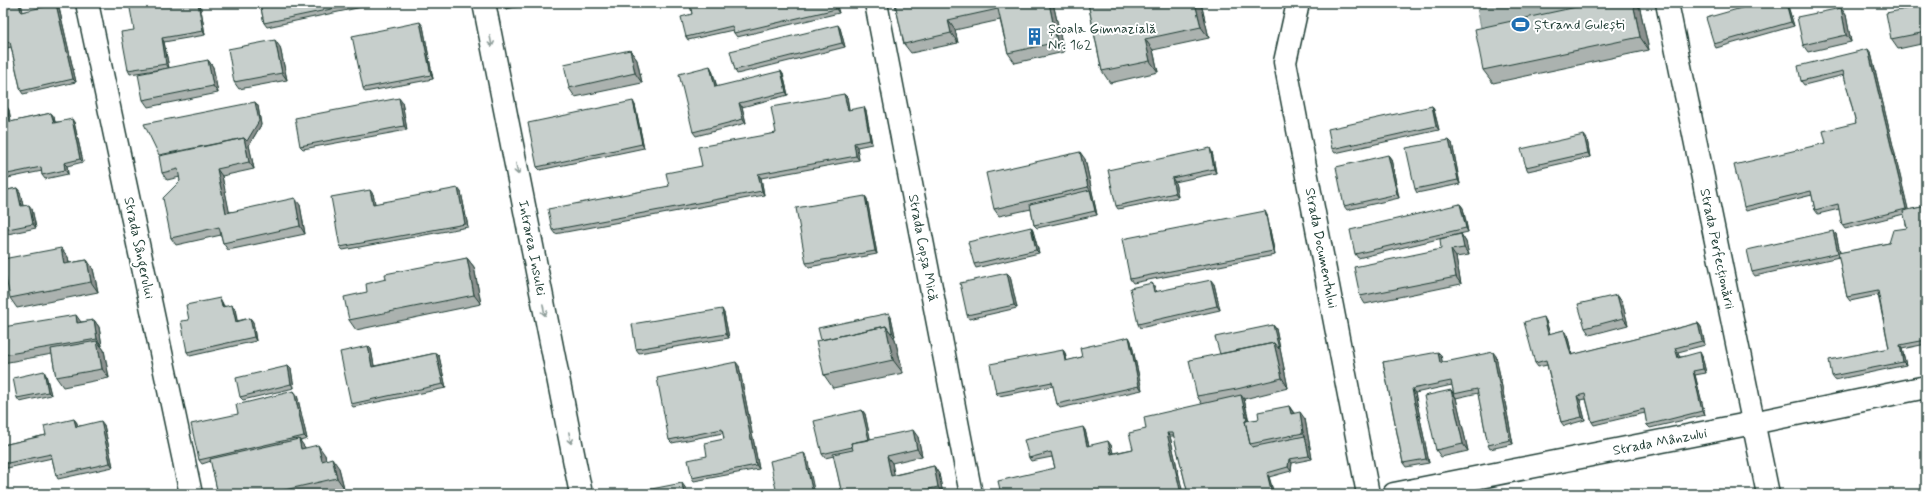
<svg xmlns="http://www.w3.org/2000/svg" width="1929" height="497" font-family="Mynerve,sans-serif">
	<rect width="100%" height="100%" fill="#fff"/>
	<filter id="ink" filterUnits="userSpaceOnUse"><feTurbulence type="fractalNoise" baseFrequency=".025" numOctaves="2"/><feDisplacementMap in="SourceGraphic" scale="8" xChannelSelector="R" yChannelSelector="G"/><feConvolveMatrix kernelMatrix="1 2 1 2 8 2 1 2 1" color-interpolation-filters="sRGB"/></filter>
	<g filter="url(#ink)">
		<path fill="#afbab7" stroke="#758883" d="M1476 3H1639L1640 9 1484 42Z"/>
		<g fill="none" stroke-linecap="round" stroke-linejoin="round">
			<defs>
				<path id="minor" d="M87 3 191 494
					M484 3 581 494
					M876 3 971 494
					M1298 3 1285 62 1368 494
					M1667 3 1768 494
					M1394 494 1753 423 1926 387"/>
			</defs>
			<use href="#minor" stroke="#1f3d34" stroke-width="25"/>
			<use href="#minor" stroke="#fff" stroke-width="22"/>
		</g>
		<path fill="#abb2af" stroke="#1f3d34" d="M3 3 23 12 59 8 76 82 23 94 21 91 11 47 3 49Z
			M200 3 205 35 164 42 169 68 130 74 128 70 134 30Z
			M260 3H381L267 27 264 23Z
			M503 3H535L506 9Z
			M690 3H836L839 13 737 37 734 33 733 30 688 40 686 37 692 14Z
			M895 3H1053L1064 52 1015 63 1008 53 1000 20 955 30 958 43 911 53 904 44Z
			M1088 3H1201L1209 38 1153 50 1158 72 1110 83 1102 71Z
			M1595 3H1636L1640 9 1649 50 1493 83 1483 70Z
			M1787 3 1794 26 1716 48 1714 44Z
			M1926 5V43L1898 49 1891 39Z
			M1841 8 1846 15 1851 42 1808 52 1803 45Z
			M423 26 433 79 365 92 363 88Z
			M840 28 845 47 737 74 735 70Z
			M280 47 287 80 239 89 234 82Z
			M630 50 637 60 642 83 575 97 569 88Z
			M1871 53 1908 210 1926 206V232H1925L1926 235V344L1902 349 1906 365 1835 380 1832 376 1889 348 1878 295 1850 301 1847 297 1839 257 1755 276 1752 272 1836 234 1840 253 1889 243 1907 228 1904 214 1845 229 1842 225 1839 209 1818 214 1815 210 1812 195 1746 211 1744 207 1826 143 1856 123 1844 75 1804 85 1801 81Z
			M208 60 213 67 218 93 148 107 143 100Z
			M710 66 712 70 717 87 783 74 788 95 742 107 746 123 696 136 693 132Z
			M844 94 847 97 849 110 866 111 872 144 857 147 859 160 761 178 764 195 555 234 552 230 669 186 702 166 776 133Z
			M255 102 258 106 261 125 249 145 254 169 222 176 229 212 300 205 305 234 228 250 223 243 221 235 176 245 171 238 180 181V177L167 180 162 173Z
			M402 102 407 130 303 149 300 146Z
			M635 105 644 148 540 170 537 167Z
			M6 106 9 110 11 122 51 113 54 117 55 122H74L83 162 67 166 68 174 45 179 42 175V171L3 179V107Z
			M1432 106 1434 110 1439 130 1335 153 1332 149Z
			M1587 139 1590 157 1528 171 1526 167Z
			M1452 143 1460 184 1417 193 1415 189Z
			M1212 152 1216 173 1175 182 1178 197 1118 209 1116 206Z
			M1388 155 1391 159 1399 198 1347 210 1344 206Z
			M1085 159 1097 215 1037 228 1034 225 1031 209 999 216 994 209Z
			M17 188 20 192 23 206 32 209 36 228 3 235V191Z
			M461 192 468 227 343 250 340 247 373 194 375 204Z
			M865 196 867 199 877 254 809 267 806 263Z
			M1460 204 1463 208 1468 232 1358 258 1355 254Z
			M1267 215 1275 255 1133 283 1130 279Z
			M1031 227 1033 231 1039 253 976 268 974 264Z
			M1461 234 1466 242 1469 255 1456 257 1461 284 1365 304 1360 296 1441 249Z
			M61 248 68 257 69 263 87 260 93 269 98 292 17 308 10 298Z
			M467 258 474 267 481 304 356 330 349 320 367 292 386 279Z
			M1007 273 1010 276 1017 308 969 319 967 315Z
			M1214 284 1220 310 1140 328 1138 324 1155 287 1156 292Z
			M1617 295 1622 302 1628 325 1590 335 1585 328Z
			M222 302 224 306 235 309 237 321 250 318 253 322 256 341 190 356 187 352 189 320Z
			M724 313 729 338 639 353 636 349Z
			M891 317 895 336 894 337 895 339 903 373 833 388 824 375 821 340Z
			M94 320 99 327 102 346H101L104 350 109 378 63 387 56 377 52 354 3 363V327L81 322Z
			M1546 321 1550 334 1564 330 1567 334 1572 355 1698 323 1701 327 1705 345 1678 352 1679 357 1702 356 1706 373 1695 375 1705 415 1650 428 1647 425 1645 413 1594 425 1592 422 1586 399 1580 400 1585 420 1564 426 1561 422 1547 365 1538 367 1535 363Z
			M1273 325 1276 329 1288 388 1244 399 1249 421 1259 419 1289 406 1294 413 1305 419 1312 459 1292 463 1291 471 1269 477 1274 494H1188L1174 436H1170L1183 494 1055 468 1052 457 1031 461 1029 458 1085 430 1089 446 1111 445 1113 453 1133 449 1146 429 1202 404 1197 396 1220 354Z
			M1129 337 1131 341 1142 390 1060 408 1057 404 1053 386 999 396 996 393 1063 350 1065 353 1067 361 1082 357Z
			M368 346 371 349 374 366 436 353 439 356 446 388 353 407 351 404Z
			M1441 355 1442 362 1496 356 1513 444 1490 449 1488 445 1478 393 1456 398 1454 394 1452 385 1415 393 1429 463 1406 467 1403 463 1383 362Z
			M288 366 291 369 294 388 243 400 240 397Z
			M739 366 759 469 694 481 692 478 707 456 724 439 723 433 672 443 669 440Z
			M46 375 51 395 20 402 17 398Z
			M1451 390 1456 398 1468 451 1441 457 1436 450Z
			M297 395 307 439 300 441 305 448 325 455 326 460 339 468 344 488 317 494H218L211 461 202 464 199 460 238 414Z
			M862 410 865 414 870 439 918 437 922 456 892 463 894 475 934 466 939 474 943 494H842L834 456 825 458 822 454Z
			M74 419 77 423V426L104 425 113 467 58 479 56 475 52 458 3 469V445L46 435Z"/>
		<path fill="#8b918f" stroke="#1f3d34" d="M19 3H21L24 16 21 12Z
			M198 3H200L205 35 203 31Z
			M834 3H836L839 13 836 9Z
			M1049 3H1053L1064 52 1057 42Z
			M1195 3H1201L1209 38 1201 27Z
			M1633 3H1636L1640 9 1649 50 1640 37Z
			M1786 3H1787L1794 26 1791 22Z
			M56 4 59 8 76 82 73 79Z
			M1841 8 1846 15 1851 42 1846 35Z
			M948 20 955 30 958 43 951 33Z
			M420 22 423 26 433 79 431 75Z
			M838 25 840 28 845 47 842 43Z
			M162 38 164 42 169 68 166 64Z
			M1145 39 1153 50 1158 72 1150 61Z
			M275 40 280 47 287 80 282 73Z
			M1868 49 1871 53 1909 213 1906 209Z
			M630 50 637 60 642 83 635 73Z
			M208 60 213 67 218 93 213 86Z
			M710 66 712 70 718 91 715 87Z
			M781 71 783 74 788 95 786 92Z
			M844 94 847 97 850 114 848 110Z
			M399 98 402 102 407 130 404 126Z
			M633 101 635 105 644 148 642 144Z
			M255 102 258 106 261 125 249 145 254 169 249 162 244 138Z
			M739 103 742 107 746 123 743 119Z
			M6 106 9 110 12 126 10 122Z
			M1432 106 1434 110 1439 130 1436 126Z
			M864 107 866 111 872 144 870 140Z
			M51 113 54 117 56 127 54 123Z
			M72 119 74 122 83 162 80 159Z
			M1584 135 1587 139 1590 157 1588 153Z
			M1449 140 1452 143 1460 184 1458 180Z
			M854 143 857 147 859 160 856 156Z
			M1210 148 1212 152 1216 173 1214 169Z
			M1080 152 1085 159 1097 215 1095 211 1090 190 1088 187Z
			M1388 155 1391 159 1399 198 1397 194Z
			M64 163 67 166 68 174 65 170Z
			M217 169 222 176 231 220 226 213Z
			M758 174 761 178 764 195 762 191Z
			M1172 178 1175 182 1178 197 1175 193Z
			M17 188 20 192 24 210 21 206Z
			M458 188 461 192 468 227 465 224Z
			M370 190 373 194 376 208 373 204Z
			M865 196 867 199 877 254 875 251Z
			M295 198 300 205 305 234 300 226Z
			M1460 204 1463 208 1468 232 1466 228Z
			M29 205 32 209 36 228 33 224Z
			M1265 211 1267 215 1275 255 1273 251Z
			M1031 227 1033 231 1039 253 1036 250Z
			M1923 228 1925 232 1926 242Z
			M1833 231 1836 234 1841 257 1838 253Z
			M1461 234 1466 242 1469 255 1464 248Z
			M61 248 68 257 71 274 64 264Z
			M1451 250 1456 257 1461 284 1456 277Z
			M467 258 474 267 481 304 474 295Z
			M87 260 93 269 98 292 91 282Z
			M1007 273 1010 276 1017 308 1014 305Z
			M1211 280 1214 284 1220 310 1217 306Z
			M1152 283 1155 287 1157 296 1154 292Z
			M1617 295 1622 302 1628 325 1623 318Z
			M220 298 222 302 224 311 222 307Z
			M232 305 235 309 238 325 236 322Z
			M722 309 724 313 729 338 726 334Z
			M889 313 891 317 895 336 892 332Z
			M76 315 81 322 82 330 77 323Z
			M1544 317 1546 321 1551 338 1548 334Z
			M250 318 253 322 256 341 254 337Z
			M94 320 99 327 102 346 97 339Z
			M1698 323 1701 327 1705 345 1702 341Z
			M1273 325 1276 329 1288 388 1282 378 1274 343Z
			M886 326 895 339 903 373 893 360Z
			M1564 330 1567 334 1573 359 1571 355Z
			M1129 337 1131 341 1142 390 1139 386Z
			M97 341 104 350 109 378 102 369Z
			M1900 345 1902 349 1906 365 1903 362Z
			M368 346 371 349 375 371 372 367Z
			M1675 348 1678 352 1681 362 1678 358Z
			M1063 350 1065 353 1067 365 1065 361Z
			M1438 352 1441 355 1443 366 1440 363Z
			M1493 352 1496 356 1513 444 1510 440Z
			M1700 352 1702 356 1706 373 1703 369Z
			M436 353 439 356 446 388 443 384Z
			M736 362 739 366 759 469 756 465Z
			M288 366 291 369 294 388 291 384Z
			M44 371 46 375 51 395 48 392Z
			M1693 371 1695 375 1705 415 1702 411Z
			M1412 389 1415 393 1429 463 1426 459Z
			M1451 390 1456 398 1468 451 1463 444Z
			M294 391 297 395 307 439 304 436Z
			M1241 395 1244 399 1253 443H1252Z
			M1577 396 1580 400 1585 420 1582 417Z
			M1289 406 1294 414H1291Z
			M862 410 865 414 872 447 869 443Z
			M1300 412 1305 419 1312 459 1309 456 1305 436 1303 433Z
			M74 419 77 423 78 431 76 427Z
			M101 421 104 425 113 467 110 463Z
			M1083 427 1085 430 1090 450 1087 446Z
			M913 430 918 437 922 456 917 449Z
			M1167 433 1170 436 1183 494H1181Z
			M299 439 306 449H301Z
			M1108 441 1111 445 1114 458 1111 454Z
			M318 445 325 455 328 470 322 461Z
			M804 453 807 457 815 494H813Z
			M887 456 892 463 896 483 891 476Z
			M332 458 339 468 344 488 337 478Z
			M1289 459 1292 463 1291 471 1288 467Z
			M934 466 939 474 943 494 938 487Z
			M1267 473 1269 477 1274 494H1272Z
			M682 483 687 490 688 494H684Z"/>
		<path fill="#c7cfcc" stroke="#1f3d34" d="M3 3H19L21 12 56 4 73 79 21 91 10 42 3 44Z
			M129 3H198L203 31 162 38 166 64 128 70 121 32 134 30Z
			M260 3H360L264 23Z
			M503 3H515L504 5Z
			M690 3H834L836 9 734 33 732 26 686 37 681 17 692 14Z
			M895 3H1049L1057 42 1008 53 998 9 948 20 951 33 904 44Z
			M1088 3H1195L1201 27 1145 39 1150 61 1102 71Z
			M1595 3H1633L1640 37 1483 70 1475 29Z
			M1759 3H1786L1791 22 1714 44 1706 18Z
			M1926 5V32L1891 39 1886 13Z
			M1841 8 1846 35 1803 45 1797 17Z
			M420 22 431 75 363 88 352 36Z
			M838 25 842 43 735 70 730 51Z
			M275 40 282 73 234 82 228 49Z
			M1868 49 1906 209 1842 225 1838 204 1815 210 1811 191 1744 207 1734 165 1826 143 1823 131 1856 123 1843 71 1801 81 1798 66Z
			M630 50 635 73 569 88 564 64Z
			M208 60 213 86 143 100 138 74Z
			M710 66 715 87 781 71 786 92 739 103 743 119 693 132 679 74Z
			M844 94 848 110 864 107 870 140 854 143 856 156 758 174 762 191 552 230 548 209 669 186 666 173 702 166 698 147 776 133 771 107Z
			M399 98 404 126 300 146 295 118Z
			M633 101 642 144 537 167 528 123Z
			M255 102 259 121 247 141 244 138 159 155 144 124Z
			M6 106 10 122 51 113 54 123 72 119 80 159 64 163 65 170 42 175 41 167 3 175V107Z
			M1432 106 1436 126 1332 149 1328 129Z
			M1584 135 1588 153 1526 167 1521 149Z
			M244 138 249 162 217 169 226 213 295 198 300 226 223 243 219 227 171 238 163 198 180 181 178 169 162 173 159 156Z
			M1923 139H1926V151Z
			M1449 140 1458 180 1415 189 1406 148Z
			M1210 148 1214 169 1172 178 1175 193 1116 206 1108 170Z
			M1080 152 1088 187 994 209 986 173Z
			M1388 155 1397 194 1344 206 1336 167Z
			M17 188 21 206 29 205 33 224 3 230V191Z
			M458 188 465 224 340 247 331 197 370 190 373 204Z
			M1090 190 1095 211 1034 225 1030 204Z
			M865 196 875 251 806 263 796 208Z
			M1460 204 1466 228 1355 254 1350 230Z
			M1926 206V228H1923L1926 242V340L1900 345 1903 362 1832 376 1829 360 1889 348 1878 291 1847 297 1838 253 1889 243 1893 230 1907 228 1903 211Z
			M1265 211 1273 251 1130 279 1122 239Z
			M1031 227 1036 250 974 264 968 242Z
			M1833 231 1838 253 1752 272 1747 250Z
			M1461 234 1464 248 1451 250 1456 277 1360 296 1354 267 1441 249 1440 239Z
			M61 248 64 264 87 260 91 282 10 298 3 263V259Z
			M467 258 474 295 349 320 344 297 367 292 366 284 386 279 385 274Z
			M1007 273 1014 305 967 315 960 283Z
			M1211 280 1217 306 1138 324 1130 288 1152 283 1154 292Z
			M1617 295 1623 318 1585 328 1578 304Z
			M220 298 222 307 232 305 236 322 250 318 254 337 187 352 181 321 189 320 186 305Z
			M722 309 726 334 636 349 632 324Z
			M889 313 892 332 891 333 886 326 821 340 818 328Z
			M76 315 77 323 94 320 97 339 3 355V327Z
			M1544 317 1548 334 1564 330 1571 355 1698 323 1702 341 1675 348 1678 358 1700 352 1703 369 1693 371 1702 411 1647 425 1644 409 1592 422 1585 394 1577 396 1582 417 1561 422 1546 360 1535 363 1524 322Z
			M1273 325 1279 349 1274 343 1220 354 1215 337Z
			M886 326 893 360 824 375 816 341Z
			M1129 337 1139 386 1057 404 1052 382 996 393 990 364 1063 350 1065 361 1082 357 1080 348Z
			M97 341 102 369 56 377 51 349Z
			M1274 343 1282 378 1237 389 1197 396 1189 360Z
			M368 346 372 367 436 353 443 384 351 404 340 352Z
			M1438 352 1440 363 1493 352 1510 440 1488 445 1477 389 1454 394 1451 381 1412 389 1426 459 1403 463 1383 362Z
			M736 362 756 465 692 478 688 460 707 456 705 443 724 439 722 429 669 440 657 378Z
			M288 366 291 384 240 397 236 378Z
			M44 371 48 392 17 398 13 378Z
			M1451 390 1463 444 1436 450 1424 396Z
			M294 391 304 436 199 460 191 424 238 414 236 405Z
			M1241 395 1247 421H1245L1250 444 1252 447 1305 436 1309 456 1289 459 1288 467 1267 473 1272 494H1188L1173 433H1167L1181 494H1001L998 481 1055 468 1051 452 1029 458 1024 440 1083 427 1087 446 1108 441 1111 454 1133 449 1129 433 1146 429 1144 417Z
			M1289 406 1291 414 1300 412 1303 433 1250 444 1245 421 1259 419 1258 412Z
			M862 410 869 440 851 443 852 447 822 454 814 421Z
			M74 419 76 427 101 421 110 463 56 475 51 454 3 464V445L46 435 44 426Z
			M913 430 917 449 887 456 891 476 934 466 938 487 908 494H842L833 454 853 450 851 443Z
			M299 439 301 449 318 445 322 461 332 458 337 478 267 494H218L210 459Z
			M804 453 813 494H777L770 461Z
			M682 483 684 494H626Z
			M352 492V494H343Z"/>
		<defs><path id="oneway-shaft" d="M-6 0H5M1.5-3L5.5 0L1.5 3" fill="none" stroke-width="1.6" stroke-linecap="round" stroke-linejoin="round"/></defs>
		<g stroke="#8f9e9a">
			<use href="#oneway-shaft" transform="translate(491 41) rotate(79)"/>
			<use href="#oneway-shaft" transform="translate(517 169) rotate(79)"/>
			<use href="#oneway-shaft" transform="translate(544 310) rotate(79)"/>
			<use href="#oneway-shaft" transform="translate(570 438) rotate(79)"/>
		</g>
	</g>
	<defs>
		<symbol id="stadium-bare" viewBox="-9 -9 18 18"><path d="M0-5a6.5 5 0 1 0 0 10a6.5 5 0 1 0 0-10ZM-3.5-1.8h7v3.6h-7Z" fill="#1f6fb2" stroke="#fff" stroke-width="2.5" paint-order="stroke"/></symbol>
		<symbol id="building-bare" viewBox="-9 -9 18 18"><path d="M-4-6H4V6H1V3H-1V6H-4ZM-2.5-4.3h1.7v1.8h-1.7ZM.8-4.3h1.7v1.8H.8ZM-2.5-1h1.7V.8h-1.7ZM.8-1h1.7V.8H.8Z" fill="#1f6fb2" stroke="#fff" stroke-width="2.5" paint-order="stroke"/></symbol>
	</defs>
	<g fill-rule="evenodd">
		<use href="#stadium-bare" x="1508" y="12" width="25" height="25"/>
		<use href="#building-bare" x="1022" y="24" width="25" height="25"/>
	</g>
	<g text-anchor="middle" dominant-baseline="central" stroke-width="4" stroke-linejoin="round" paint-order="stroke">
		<g font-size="14" fill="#1f3d34" stroke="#fff" text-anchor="start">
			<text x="1534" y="25">Ștrand Gulești</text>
			<text x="1048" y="29">Școala Gimnazială<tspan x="1048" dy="16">Nr. 162</tspan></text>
		</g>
		<g font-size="14" fill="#1f3d34" stroke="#fff">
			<text transform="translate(139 248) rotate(78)">Strada Sângerului</text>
			<text transform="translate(532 248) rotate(79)">Intrarea Insulei</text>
			<text transform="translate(923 248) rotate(79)">Strada Copșa Mică</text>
			<text transform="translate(1321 248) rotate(79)">Strada Documentului</text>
			<text transform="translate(1717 249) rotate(78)">Strada Perfecționării</text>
			<text transform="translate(1660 442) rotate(-11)">Strada Mânzului</text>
		</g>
	</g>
	<rect width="1929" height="497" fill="none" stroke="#fff" stroke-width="16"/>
	<rect x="8" y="8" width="1913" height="481" fill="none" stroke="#1f3d34" stroke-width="1.5" filter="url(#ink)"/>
</svg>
